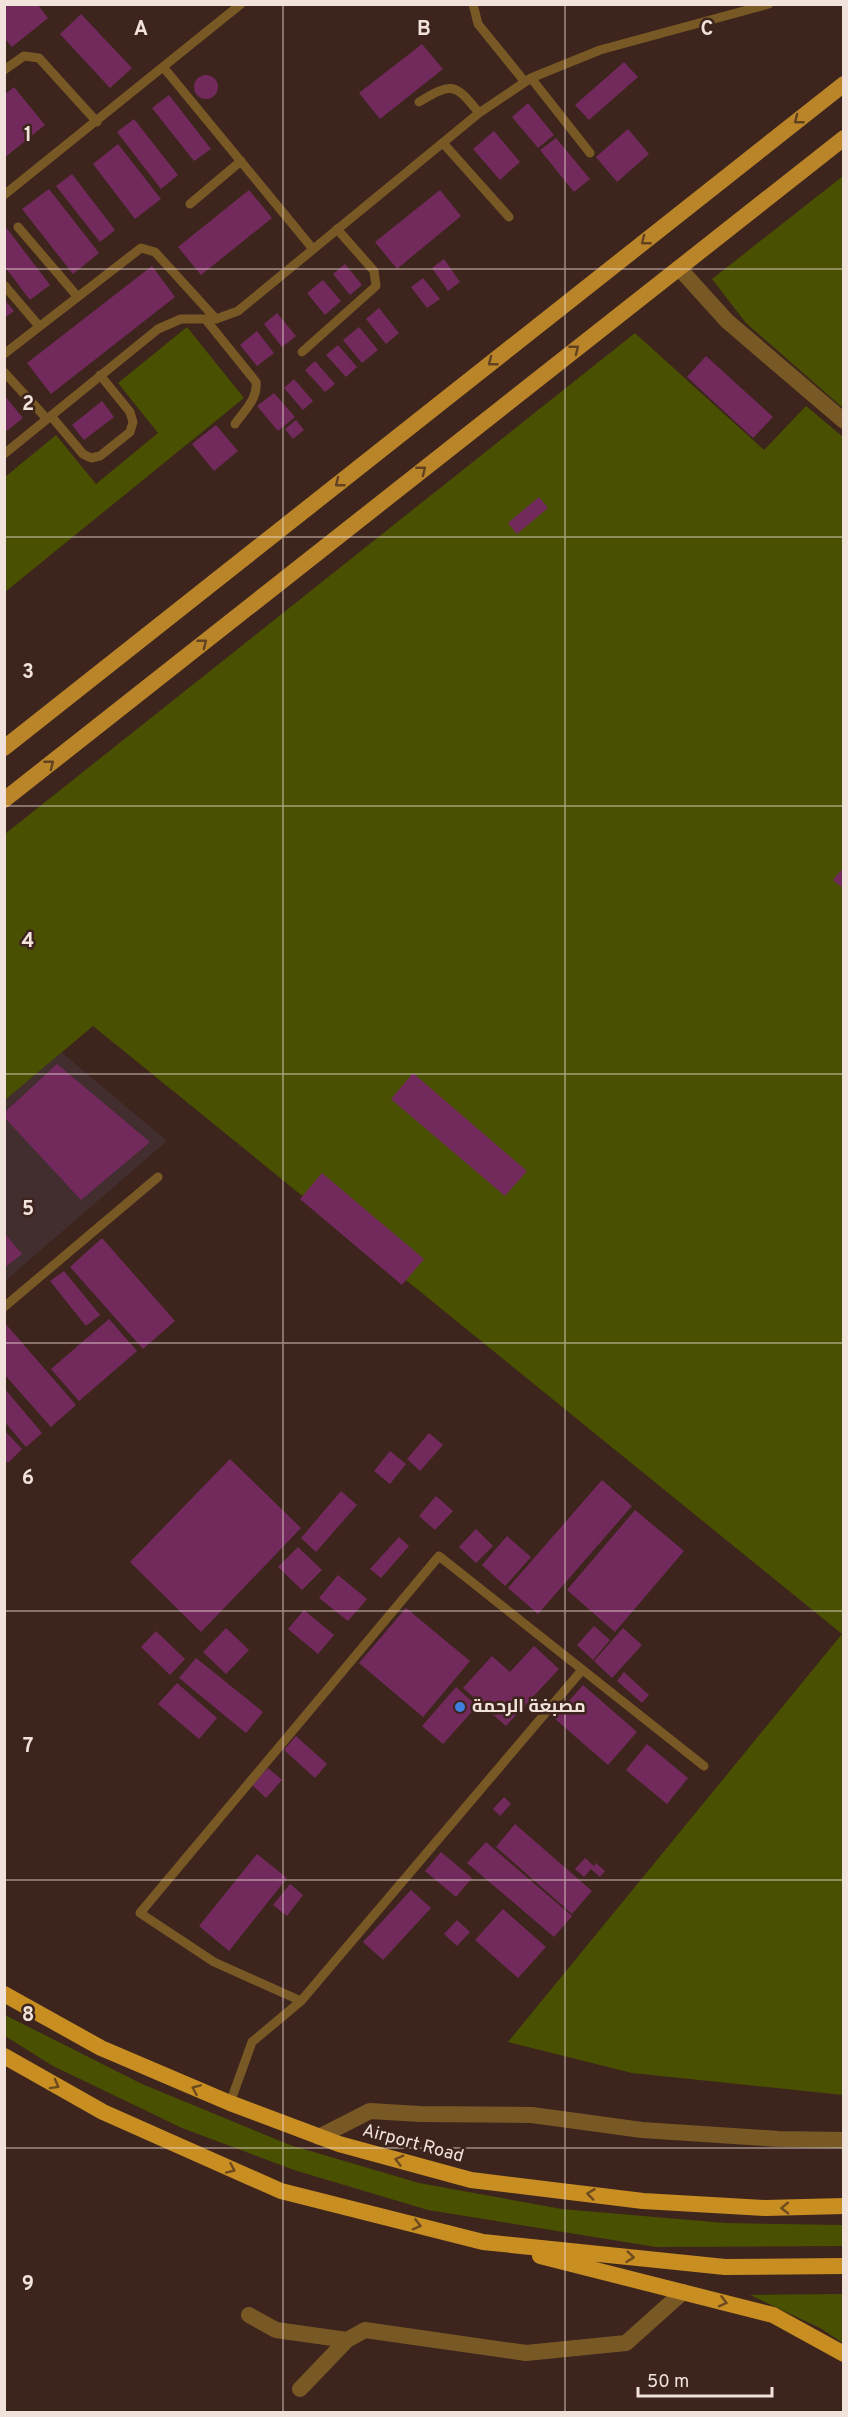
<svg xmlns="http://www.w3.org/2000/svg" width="848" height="2417" font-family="Overpass,Cairo,sans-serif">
	<rect width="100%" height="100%" fill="#3d251d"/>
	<path fill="#422d2f" d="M61 1052 167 1141 5 1281V1100Z"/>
	<path fill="#495000" d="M843 176V408L746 323 712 279Z
		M187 327 244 398 5 592V477L56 435 96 484 158 433 118 383Z
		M635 333 764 450 806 406 843 437V2095L632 2073 508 2042 842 1634 93 1026 5 1100V834Z
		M5 2015 142 2084 290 2145 419 2183 562 2209 725 2223 843 2225V2246L656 2247 428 2210 294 2170 182 2128 53 2066 5 2036Z
		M843 2294V2343L820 2328 750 2295Z"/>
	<path fill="#722a5d" d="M8 4H37L48 18 12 47 4 38V7Z
		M81 14 132 68 110 88 60 34Z
		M422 44 443 69 380 119 359 93Z
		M624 62 638 77 589 120 575 105Z
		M194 87a12 12 0 1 1 24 0a12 12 0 1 1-24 0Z
		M14 87 45 125 4 158V95Z
		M169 95 211 149 194 161 152 108Z
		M528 103 554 135 538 148 512 117Z
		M134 119 178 175 161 189 117 132Z
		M628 129 649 154 617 182 596 157Z
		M494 131 520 162 500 180 473 149Z
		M556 138 590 179 574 192 540 150Z
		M118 144 161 199 135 219 93 164Z
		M72 174 115 230 100 242 56 186Z
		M49 189 99 253 73 274 22 209Z
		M249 190 272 218 201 275 178 247Z
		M440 190 461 216 397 269 375 242Z
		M5 226 50 285 30 300 5 267Z
		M444 259 460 282 448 291 432 268Z
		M345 264 362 285 350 295 333 274Z
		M152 266 175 297 51 394 27 363Z
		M423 278 440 299 427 308 411 287Z
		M323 280 341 301 325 315 307 293Z
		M4 299 14 311 4 318Z
		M379 308 399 333 386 344 366 319Z
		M277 313 296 336 282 347 264 324Z
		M359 327 378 350 362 363 343 340Z
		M257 331 274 353 257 366 240 345Z
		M338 345 357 367 346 377 326 355Z
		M706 356 773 417 753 438 687 377Z
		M315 361 335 384 325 392 305 370Z
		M294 379 313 401 303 410 284 388Z
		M274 393 295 417 278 431 257 406Z
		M4 395 23 418 4 433Z
		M102 401 114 417 84 440 72 425Z
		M296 420 304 430 293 439 285 429Z
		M216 425 238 451 214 471 192 444Z
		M539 497 548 508 517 534 508 523Z
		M844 867V889L833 880Z
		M57 1064 150 1142 81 1200 4 1117V1113Z
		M413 1073 527 1171 505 1196 391 1099Z
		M322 1173 424 1259 402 1285 300 1199Z
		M4 1233 22 1254 4 1268Z
		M102 1238 175 1321 143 1349 70 1267Z
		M64 1271 100 1315 86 1326 50 1281Z
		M109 1319 137 1351 79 1401 51 1369Z
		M4 1322 76 1405 51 1427 4 1374Z
		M4 1388 42 1433 26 1447 4 1421Z
		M4 1430 22 1449 8 1463 4 1459Z
		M429 1433 443 1445 420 1471 407 1459Z
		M390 1451 406 1464 390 1484 374 1471Z
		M230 1459 301 1528 201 1632 130 1562Z
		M602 1480 632 1506 538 1614 508 1588Z
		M341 1491 357 1505 316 1552 301 1538Z
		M436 1496 453 1511 435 1530 419 1516Z
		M635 1510 684 1551 615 1632 567 1590Z
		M476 1529 493 1546 476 1563 459 1547Z
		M507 1536 531 1557 505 1586 482 1565Z
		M399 1537 409 1546 381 1578 370 1569Z
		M298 1547 322 1570 302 1590 278 1567Z
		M338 1575 367 1599 348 1621 319 1598Z
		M406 1608 470 1661 423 1717 359 1663Z
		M304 1610 334 1635 318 1654 288 1629Z
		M594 1626 610 1640 593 1660 577 1645Z
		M226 1628 249 1650 226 1674 203 1652Z
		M623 1628 642 1645 612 1678 594 1661Z
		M156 1631 185 1659 170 1675 141 1647Z
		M534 1646 559 1669 506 1726 463 1688 492 1656 510 1672Z
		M196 1658 263 1712 246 1733 179 1678Z
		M624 1672 649 1695 642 1703 617 1681Z
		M177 1683 217 1718 199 1739 158 1704Z
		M583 1685 637 1732 608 1765 554 1718Z
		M456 1687 477 1706 443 1744 422 1726Z
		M296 1736 327 1764 315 1778 284 1750Z
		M647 1744 688 1778 667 1804 626 1770Z
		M268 1768 282 1780 266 1798 252 1785Z
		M504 1797 511 1804 500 1816 493 1809Z
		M515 1824 592 1891 572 1914 496 1847Z
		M486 1842 572 1916 554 1937 467 1863Z
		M441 1852 472 1878 456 1897 425 1871Z
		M257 1854 287 1878 229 1951 199 1926Z
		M585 1858 594 1866 596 1863 605 1871 600 1877 591 1869 584 1877 575 1869Z
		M290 1884 303 1895 287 1916 273 1905Z
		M411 1890 431 1908 383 1960 363 1942Z
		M503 1909 546 1947 518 1978 475 1940Z
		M457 1920 470 1932 457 1946 444 1934Z"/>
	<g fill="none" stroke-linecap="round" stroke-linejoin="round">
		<path stroke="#785824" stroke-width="9" d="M473 4 478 24 525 82
			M164 68 313 249
			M4 70 24 56 39 58 97 122
			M531 78 590 153
			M419 102C452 82 455 83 479 113
			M443 143 509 217
			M4 195 241 4
			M190 204 241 161
			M18 227 77 296
			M4 285 39 326
			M206 320 256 382C258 399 244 411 235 424
			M302 352 376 286 374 271 337 229
			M4 354 141 248 155 252 216 319
			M4 372 47 419
			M51 416 83 454 91 458 100 456 130 432 133 422 130 412 100 375
			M4 454 158 329 181 319H216L238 311 479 113 531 78 600 50 769 4
			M4 1307 158 1177
			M301 2001 582 1670
			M230 2103 252 2042 301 2001 214 1962 140 1913 439 1556 704 1766"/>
		<path stroke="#785824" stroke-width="16" d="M679 268 727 321 844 421
			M319 2137 370 2111 420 2114 532 2115 642 2130 779 2139 844 2140
			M249 2315 276 2330 347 2340
			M300 2389 347 2340 365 2330 526 2353 626 2343 683 2292"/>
		<path stroke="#ba8529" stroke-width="16" d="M4 748 844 84
			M4 800 844 138"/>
		<path stroke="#c88e22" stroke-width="16" d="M4 1994 101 2048 230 2103 339 2144 471 2180 643 2201 765 2208 844 2206
			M4 2056 103 2112 281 2191 483 2242 725 2267 844 2266
			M540 2256 773 2315 844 2354"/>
	</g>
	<defs><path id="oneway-chevron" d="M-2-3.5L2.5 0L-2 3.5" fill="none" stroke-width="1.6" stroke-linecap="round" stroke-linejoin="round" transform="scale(1.5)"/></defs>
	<g stroke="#624221">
		<use href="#oneway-chevron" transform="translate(798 120) rotate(142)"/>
		<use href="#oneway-chevron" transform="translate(645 241) rotate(142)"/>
		<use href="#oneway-chevron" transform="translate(575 349) rotate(-38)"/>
		<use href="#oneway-chevron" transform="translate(492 362) rotate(142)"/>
		<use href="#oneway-chevron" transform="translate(422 470) rotate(-38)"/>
		<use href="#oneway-chevron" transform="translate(339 483) rotate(142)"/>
		<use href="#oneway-chevron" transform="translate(203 643) rotate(-38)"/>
		<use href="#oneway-chevron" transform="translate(50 764) rotate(-38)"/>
	</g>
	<g stroke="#6e4a1f">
		<use href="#oneway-chevron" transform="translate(55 2085) rotate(29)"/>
		<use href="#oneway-chevron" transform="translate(196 2089) rotate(-157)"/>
		<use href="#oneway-chevron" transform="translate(399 2160) rotate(-165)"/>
		<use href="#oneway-chevron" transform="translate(231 2169) rotate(24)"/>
		<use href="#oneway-chevron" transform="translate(591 2194) rotate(-173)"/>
		<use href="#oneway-chevron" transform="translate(785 2208) rotate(179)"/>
		<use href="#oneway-chevron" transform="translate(417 2225) rotate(14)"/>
		<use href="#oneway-chevron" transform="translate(630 2257) rotate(6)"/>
		<use href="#oneway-chevron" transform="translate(723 2302) rotate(14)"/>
	</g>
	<path fill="none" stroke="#f2e2dc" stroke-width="1.5" stroke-opacity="0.55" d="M283 4V2412M565 4V2412M4 269H844M4 537H844M4 806H844M4 1074H844M4 1343H844M4 1611H844M4 1880H844M4 2148H844"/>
	<circle fill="#3f7fe0" stroke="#3d251d" stroke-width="2" cx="460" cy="1707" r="6"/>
	<g text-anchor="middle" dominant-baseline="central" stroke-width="5" stroke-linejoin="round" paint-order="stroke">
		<g font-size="18" font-weight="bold" fill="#f2e2dc" stroke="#3d251d" text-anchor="start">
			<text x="472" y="1707">مصبغة الرحمة</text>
		</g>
		<g font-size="18" fill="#f2e2dc" stroke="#3d251d">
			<text transform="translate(413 2144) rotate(15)">Airport Road</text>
		</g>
	</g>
	<g font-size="20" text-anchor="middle" font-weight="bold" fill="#f2e2dc" stroke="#3d251d" stroke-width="5" stroke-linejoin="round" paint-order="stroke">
		<text x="141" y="35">A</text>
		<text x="424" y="35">B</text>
		<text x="707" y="35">C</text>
		<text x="28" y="141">1</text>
		<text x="28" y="410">2</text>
		<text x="28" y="678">3</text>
		<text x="28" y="947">4</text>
		<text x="28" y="1215">5</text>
		<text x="28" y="1484">6</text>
		<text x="28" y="1752">7</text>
		<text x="28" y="2021">8</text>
		<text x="28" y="2290">9</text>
	</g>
	<rect width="848" height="2417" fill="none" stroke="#f2e2dc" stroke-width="12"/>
	<path d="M638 2387v9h134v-9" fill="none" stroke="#f2e2dc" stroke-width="3"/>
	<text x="647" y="2387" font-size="18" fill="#f2e2dc" stroke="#3d251d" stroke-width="4.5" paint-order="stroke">50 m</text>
</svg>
